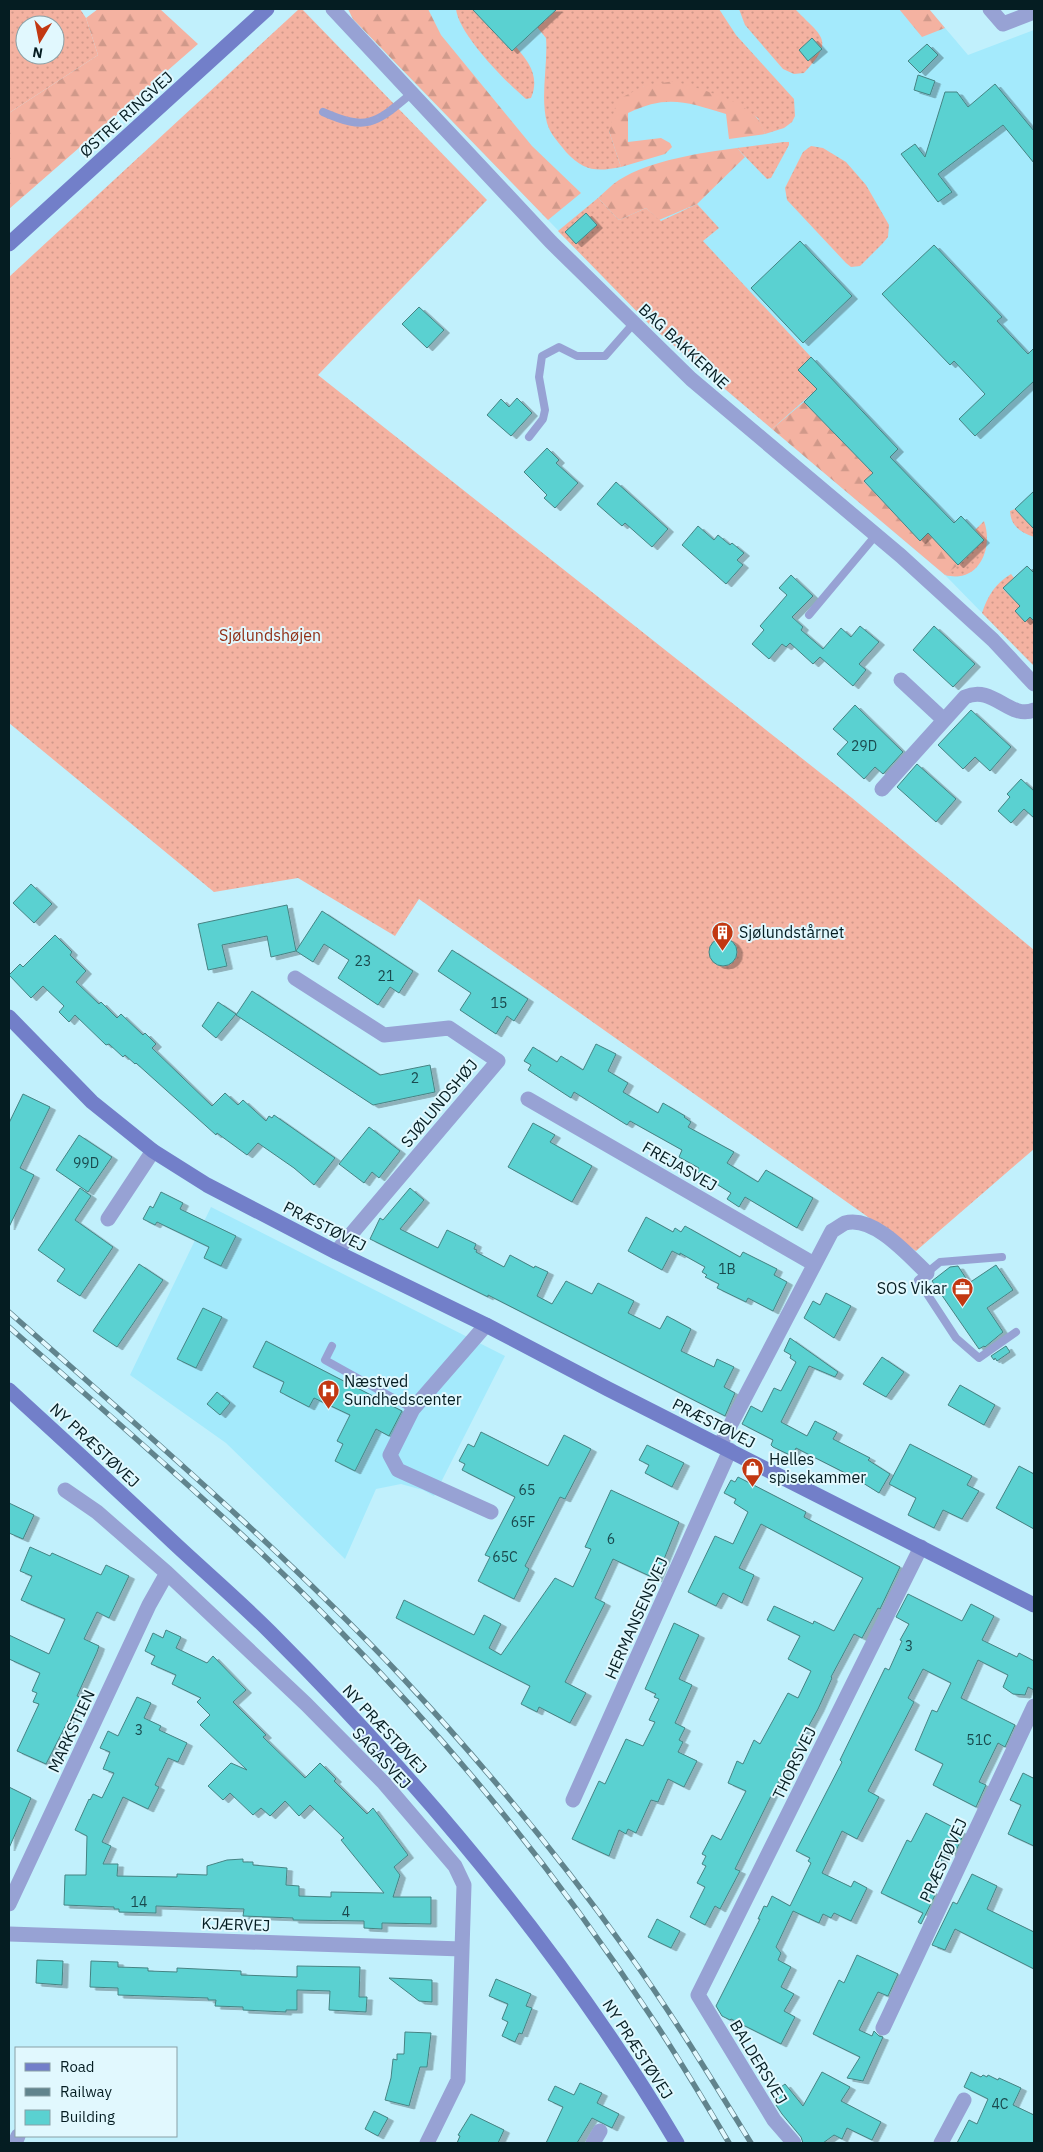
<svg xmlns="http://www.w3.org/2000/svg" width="1043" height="2152" font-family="'IBM Plex Sans',sans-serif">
	<defs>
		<pattern id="grass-dots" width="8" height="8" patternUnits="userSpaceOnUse" patternTransform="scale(1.25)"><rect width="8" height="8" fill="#f4b2a1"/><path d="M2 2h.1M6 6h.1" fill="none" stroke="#d0998a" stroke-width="1.8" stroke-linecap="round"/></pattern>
		<pattern id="forest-firs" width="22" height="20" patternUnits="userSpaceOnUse" patternTransform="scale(1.25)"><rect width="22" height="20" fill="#f4b2a1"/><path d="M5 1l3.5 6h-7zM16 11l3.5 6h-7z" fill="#d0998a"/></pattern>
		<filter id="shadow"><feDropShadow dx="5.5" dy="3" stdDeviation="0" flood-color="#0004"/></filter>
	</defs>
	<rect width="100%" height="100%" fill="#c1f0fc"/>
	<path fill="#a4eafc" d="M364 9H929L968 55 1034 30V666L945 575 652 327 353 19Z
		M211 1207 505 1356 434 1496 423 1490 401 1484 376 1489 345 1559 226 1443 130 1375Z"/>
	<path fill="url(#grass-dots)" fill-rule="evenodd" d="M9 9H80L86 18 98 55 9 113ZM25 25H55V55H25Z
		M299 9H302L487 200 318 375 852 798 1034 950V1149L916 1251 419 899 395 936 298 878 214 892 9 723V277Z
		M456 9H472L512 51 516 47C529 62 540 77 531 98L526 99C506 82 459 35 456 9Z
		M557 9H719L736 35 794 99 795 116 792 122 784 128 765 134 758 118 721 97 644 86 609 131 621 167C596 172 584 171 566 152 559 143 550 134 547 123 540 96 548 66 546 38L537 27Z
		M739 9H795C823 38 835 39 804 73L794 74 783 69 745 25Z
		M784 142H789V145L771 178 767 179 737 148Z
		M811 146 823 148 846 162 866 185 889 225 888 237 883 243 860 266 851 267 846 263 787 200 785 188 803 152Z
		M598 198 619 220 646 208 661 221 697 204 719 228 703 241 811 357 798 370 817 389 772 429 652 327 558 231Z
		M1015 509 1034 529V537C1021 532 1011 527 1010 511Z
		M984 521C994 549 978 584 945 575L984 540 975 530Z
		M1011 574 1014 578 1003 589 1020 606 1015 611 1025 622 1030 617 1034 622V666L982 613C988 595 995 584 1011 574Z"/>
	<path fill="url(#forest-firs)" d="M98 9H160L198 44 9 209V113L98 55 86 18Z
		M348 9H428L441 35 532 146 581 193 548 220 353 19Z
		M899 9H929L945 28 922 37Z
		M674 81C701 90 735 97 756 117 761 121 763 129 765 134L729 139 726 114C687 102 667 94 628 113V142L661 138 670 143 672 147 665 154 621 167 609 131 617 100 644 86Z
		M737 148 745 157 697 204 659 220 646 208 619 220 598 198C605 192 611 185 619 180 651 160 700 153 737 148Z
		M804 402 873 473 864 482 920 540 932 530 958 565 945 575 772 429Z"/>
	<path fill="#5ad1d1" stroke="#468383" filter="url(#shadow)" d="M472 9H557L512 51Z
		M812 38 822 49 808 61 799 50Z
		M927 44 938 55 920 73 908 61Z
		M918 75 935 81 930 95 914 90Z
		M995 84 1034 131V163L1003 125 938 174 952 192 938 202 901 154 915 144 925 157 945 92H957L968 107Z
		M586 213 597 225 576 244 565 232Z
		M800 241 852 296 803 343 751 288Z
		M934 245 1002 317 997 321 1028 354 1034 348V381L975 436 959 419 985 394 954 361 950 365 882 294Z
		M419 307 444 330 427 348 402 324Z
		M811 357 898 449 890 457 954 523 961 516 984 540 958 565 928 533 920 541 864 481 873 473 804 402 817 389 798 370Z
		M517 398 532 413 511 436 487 415 501 399 509 407Z
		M547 448 559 460 556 463 578 483 555 508 544 498 547 495 524 472Z
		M616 482 668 529 652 547 625 523 622 526 597 504Z
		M1034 491V529L1015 509Z
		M698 526 714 540 718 535 730 545 732 543 744 553 737 560 743 565 726 584 682 545Z
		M1027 566 1034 573V621L1030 617 1025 622 1015 611 1020 606 1003 588Z
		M791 575 813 596 792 617 803 627 801 630 823 649 841 628 851 637 860 626 879 642 859 664 866 670 853 686 820 657 813 664 790 643 786 647 782 644 769 659 752 644 764 630 760 626 787 595 779 588Z
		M934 626 975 664 953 687 913 650Z
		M855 705 903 752 883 774 875 767 864 779 837 754 848 742 833 729Z
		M971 710 1011 747 990 771 975 757 963 769 938 745Z
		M917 764 956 799 936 822 897 787Z
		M1021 779 1034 791V818L1024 809 1011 823 998 811 1010 797 1007 794Z
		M31 884 52 904 34 923 13 903Z
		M287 905 296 951 322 911 413 971 399 993 390 987 378 1005 338 978 349 960 324 944 313 962 296 951 271 957 267 936 222 945 227 966 208 970 198 924Z
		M55 935 72 952 70 955 86 971 76 982 99 1004 101 1002 117 1018 121 1014 143 1035 145 1033 156 1044 152 1048 212 1106 225 1093 238 1105 243 1100 266 1121 269 1116 272 1118 274 1115 335 1158 314 1185 294 1168 258 1143 247 1155 217 1133 216 1135 136 1063 135 1064 125 1055 123 1057 109 1044 106 1045 75 1015 69 1022 59 1012 64 1006 43 986 31 998 9 975 20 964 23 967Z
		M709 952a14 14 0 1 1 28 0a14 14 0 1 1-28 0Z
		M452 950 528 999 514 1021 507 1016 496 1034 460 1010 471 993 438 971Z
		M252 991 380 1075 430 1065 435 1092 373 1105 236 1015Z
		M218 1002 236 1014 216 1038 202 1026Z
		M596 1044 616 1054 608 1071 628 1083 623 1092 658 1113 663 1103 685 1116 684 1117 691 1122 688 1127 734 1152 727 1163 758 1182 766 1170 813 1198 797 1228 745 1197 739 1207 727 1199 731 1193 697 1172 699 1168 679 1157 682 1150 630 1121 627 1125 574 1092 571 1098 528 1070 531 1065 524 1061 533 1047 557 1062 561 1056 583 1070Z
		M23 1094 50 1107 20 1168 34 1175 9 1227V1123Z
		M533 1123 555 1135 550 1142 592 1166 572 1202 508 1167Z
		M369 1127 400 1151 379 1178 372 1172 364 1183 339 1164Z
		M79 1135 112 1157 88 1192 56 1170Z
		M80 1188 91 1196 75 1220 113 1247 80 1296 57 1281 65 1269 38 1250Z
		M410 1188 424 1200 400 1229 438 1248 447 1230 476 1244 474 1249 477 1250 476 1252 504 1267 510 1255 534 1268 535 1266 548 1272 537 1296 552 1304 566 1281 592 1294 598 1283 634 1301 628 1313 660 1329 667 1316 691 1329 681 1351 714 1367 717 1359 734 1367 724 1387 735 1393 725 1416 488 1295V1297L370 1239 380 1218 383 1220Z
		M161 1192 183 1203 180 1209 236 1236 221 1266 204 1258 209 1247 157 1222 155 1225 143 1219 150 1206 153 1208Z
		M646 1217 673 1232 675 1228 681 1232 685 1226 740 1257 743 1252 777 1269 774 1275 787 1282 773 1311 748 1298 746 1302 717 1288 719 1284 705 1277 707 1275 702 1272 705 1267 680 1253V1255L672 1251 662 1270 628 1251Z
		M139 1264 163 1280 117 1347 93 1331Z
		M996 1265 1013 1290 987 1308 1003 1332 985 1347 984 1346 979 1349 932 1281 950 1267 958 1266 969 1283Z
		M826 1293 851 1306 834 1338 804 1318 813 1301 820 1305Z
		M203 1308 222 1317 196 1368 177 1359Z
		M790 1338 838 1372 835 1377 809 1366 781 1422 807 1436 815 1421 837 1432 833 1439 870 1458 868 1460 890 1474 879 1493 855 1478 796 1448 792 1456 773 1447 771 1445 773 1440 742 1424 751 1406 762 1412 774 1388 781 1391 796 1362 790 1358 791 1355 784 1351Z
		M266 1341 402 1411 389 1436 376 1429 355 1471 335 1461 343 1444 337 1441 350 1415 314 1398 309 1407 280 1392 284 1382 253 1367Z
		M1006 1346 1010 1352 997 1361 995 1358 994 1360 991 1356Z
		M882 1357 904 1372 886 1397 863 1384Z
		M960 1385 995 1405 984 1425 948 1405Z
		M217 1392 230 1403 220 1415 207 1404Z
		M481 1432 548 1466 564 1435 591 1449 565 1499 560 1497 525 1566 529 1569 514 1599 478 1581 490 1557 485 1555 515 1497 462 1470 465 1464 459 1461 468 1444 474 1447Z
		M910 1444 972 1476 967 1485 979 1491 962 1519 943 1510 934 1528 908 1515 916 1498 889 1484Z
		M647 1445 684 1463 672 1487 645 1473 649 1465 639 1460Z
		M1019 1466 1034 1474V1529L996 1508Z
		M738 1477 806 1512 804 1517 900 1567 880 1609 878 1608 862 1638 854 1634 831 1677 832 1678 818 1709 773 1792 735 1869 740 1871 720 1909 715 1906 705 1925 690 1917 705 1887 697 1883 706 1866 702 1864 706 1856 702 1854 712 1835 721 1840 746 1791 728 1783 737 1761 743 1764 754 1740 760 1744 788 1693 798 1698 811 1671 788 1659 800 1636 767 1620 774 1606 813 1624 814 1621 834 1631 863 1578 761 1524 739 1568 754 1575 742 1603 723 1593 716 1606 688 1592 715 1536 733 1544 748 1512 734 1503 736 1499 724 1493 731 1480 735 1482Z
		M611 1490 679 1522 656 1579 613 1559 595 1598 605 1603 565 1682 586 1693 570 1723 539 1707 537 1712 521 1704 530 1686 396 1618 404 1600 474 1635 484 1615 501 1624 489 1648 501 1655 555 1578 573 1587 591 1549 585 1547Z
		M9 1503 34 1515 23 1539 9 1533Z
		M30 1547 50 1556 52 1553 101 1575 106 1565 129 1576 109 1618 97 1612 84 1639 99 1646 97 1652 77 1696 80 1697 46 1764 17 1751 39 1704 33 1702 37 1693 32 1691 40 1673 9 1659V1635L49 1654 65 1619 21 1600 32 1576 20 1571Z
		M908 1594 962 1621 971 1604 994 1616 982 1640 1017 1657 1019 1653 1034 1661V1690L1028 1687 1025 1695 1013 1694 1003 1687 1008 1675 978 1660 961 1698 1015 1725 1005 1747 998 1743 979 1782 986 1785 976 1807 933 1785 943 1764 915 1750 932 1710 937 1712 951 1683 923 1669 908 1698 914 1702 868 1791 879 1797 857 1839 842 1831 822 1873 851 1887 854 1881 867 1888 851 1921 834 1913 831 1918 823 1914 819 1923 793 1911 776 1947 781 1953 778 1960 791 1967 781 1987 794 1994 784 2011 795 2017 781 2044 731 2019 730 2020 722 2016 716 2006 760 1919H758L764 1906 767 1907 772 1896 790 1906 811 1863 808 1861 810 1858 796 1851 842 1762 840 1760 885 1668 889 1670 902 1641 900 1640 909 1624 896 1617Z
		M674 1623 699 1635 679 1679 692 1685 675 1723 685 1728 679 1740 683 1742 678 1752 697 1761 684 1787 668 1779 658 1802 651 1800 636 1833 628 1829 626 1834 619 1830 609 1856 572 1839 599 1781 605 1784 626 1739 643 1746 655 1722 649 1720 659 1699 654 1697 656 1694 645 1689Z
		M166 1630 181 1637 176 1648 207 1663 213 1656 246 1690 233 1702 266 1735 263 1737 305 1778 320 1763 336 1779 334 1781 367 1814 373 1808 408 1855 394 1867 400 1875 393 1897H431V1924L382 1923V1929L364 1928V1921L293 1920V1918L243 1916 244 1909 156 1906V1913L119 1912V1909H114V1907L64 1905 65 1875H86L87 1836 75 1830 89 1799 90 1800 93 1794 102 1798 114 1773 103 1769 110 1752 100 1748 108 1731 118 1736 137 1697 151 1703 144 1718 161 1726 159 1730 187 1743 178 1762 168 1758 155 1785 159 1787 148 1809 123 1797 102 1842 111 1846 103 1864H118L117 1876 177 1877V1874L207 1875V1866L227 1860 243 1859V1862H253V1865L287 1868 286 1885 299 1886V1896L331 1897V1892L384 1893 341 1840 344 1838 310 1805 299 1816 285 1801 270 1816 261 1808 253 1815 230 1793 223 1800 208 1786 231 1763 247 1770 200 1725 210 1715 197 1702 201 1698 172 1684 176 1675 151 1664 155 1656 145 1651 153 1633 163 1638Z
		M1023 1773 1033 1778 1034 1776V1846L1008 1834 1021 1805 1010 1800Z
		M9 1787 31 1798 9 1848Z
		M926 1813 964 1833 954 1855 946 1851 927 1889 936 1893 921 1924 918 1922 923 1913 881 1893 907 1840 911 1842Z
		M972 1874 997 1886 987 1909 1034 1932V1969L955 1929 945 1950 932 1945 953 1902 957 1904Z
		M657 1919 680 1931 671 1948 648 1937Z
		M857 1955 898 1974 888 1996 878 1992 859 2030 872 2036 874 2031 879 2036 883 2037 863 2081 847 2078 860 2057 813 2034 839 1980 844 1983Z
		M37 1960 63 1961 62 1985 36 1983Z
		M91 1961 118 1962V1967L148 1968V1971L177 1972V1968L241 1971V1975L297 1977V1966L360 1967 359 1997H367L366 2012 329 2010 330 1991 297 1990V2010H286V2012L243 2010V2007L215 2006 216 2000H208V1998L118 1995V1988L90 1987Z
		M389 1978 432 1980V2002L419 2001Z
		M496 1979 531 1994 526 2006 532 2008 522 2034 519 2033 515 2042 502 2036 508 2022 502 2019 508 2004 489 1996Z
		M405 2032 431 2033 427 2067H420L409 2106 385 2100 391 2078 393 2059 397 2060V2054H404Z
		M822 2072 850 2087 841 2101 881 2122 872 2140 847 2128 842 2139 834 2135 823 2143H803L801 2137 782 2114 776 2105 780 2102 773 2093 785 2084 803 2106Z
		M971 2072 981 2077 983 2075 987 2077 988 2075 998 2080 999 2078 1021 2088 1013 2105 1034 2115V2143H957L969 2120 977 2124 988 2099 964 2087Z
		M580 2083 602 2093 597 2103 619 2114 612 2128 592 2118 577 2143H546L563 2107 548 2100 555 2086 574 2095Z
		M374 2111 388 2118 378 2136 365 2129Z
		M471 2114 504 2130 498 2143H457L460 2136 458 2135Z"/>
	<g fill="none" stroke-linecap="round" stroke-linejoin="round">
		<path stroke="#97a2d4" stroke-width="8" d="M323 112C368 132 376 123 412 93
			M529 437 543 419 545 410 539 377 542 356 559 347 577 356H605L634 323
			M809 615 876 535
			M1002 1257 940 1262 918 1280 956 1338 979 1358 1016 1332
			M332 1346 325 1360 413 1409"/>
		<path stroke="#97a2d4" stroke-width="15" d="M333 9 551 242 691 379 901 556 993 640 1034 684
			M990 9 1003 24 1034 12
			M901 680 944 720
			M882 789 965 697C993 684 1009 720 1034 710
			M295 978 384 1035 449 1028 498 1061 336 1252
			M528 1099 814 1264
			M108 1219 153 1151
			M486 1325 413 1409 390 1455 398 1470 491 1512
			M720 1445 832 1231C836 1229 841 1225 845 1223 874 1215 909 1256 927 1273
			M65 1490 97 1512 167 1573 306 1704 384 1783 455 1866 464 1885 458 2080 427 2143
			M573 1800 730 1450
			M9 1904 149 1605 167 1573
			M9 1934 462 1949
			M883 2028 1034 1706
			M15 2143 18 2136
			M593 2143 600 2131
			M794 2143 774 2120 698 1995 921 1547
			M941 2143 964 2100"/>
		<path stroke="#727fc9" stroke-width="15" d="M9 244 267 9
			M9 1017 92 1102 153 1151 207 1185 336 1252 486 1325 608 1389 1034 1605
			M9 1390C64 1440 119 1491 173 1542 205 1572 239 1601 270 1632 424 1786 566 1955 677 2143"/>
		<defs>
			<path id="rail" d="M9 1312C142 1430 278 1546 401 1676 481 1762 557 1853 626 1950 671 2012 711 2078 751 2143
				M9 1327C121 1426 237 1524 341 1632 455 1748 559 1877 648 2012 677 2055 703 2099 729 2143"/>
		</defs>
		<use href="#rail" stroke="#61848d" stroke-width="5.5"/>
		<use href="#rail" stroke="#e1f8fe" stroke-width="4" stroke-dasharray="11" stroke-linecap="butt"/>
	</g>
	<defs>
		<symbol id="building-pin" viewBox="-11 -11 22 30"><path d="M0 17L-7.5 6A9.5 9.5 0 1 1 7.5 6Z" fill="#c23812" stroke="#e1f8fe"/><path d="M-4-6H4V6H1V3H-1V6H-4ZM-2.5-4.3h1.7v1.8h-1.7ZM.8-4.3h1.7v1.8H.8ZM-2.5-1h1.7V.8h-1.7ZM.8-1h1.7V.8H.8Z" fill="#fff"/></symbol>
		<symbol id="office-pin" viewBox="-11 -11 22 30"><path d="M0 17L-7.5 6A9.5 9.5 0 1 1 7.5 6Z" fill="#c23812" stroke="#e1f8fe"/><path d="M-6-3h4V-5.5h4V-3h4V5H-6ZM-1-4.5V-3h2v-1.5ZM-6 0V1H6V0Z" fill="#fff"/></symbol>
		<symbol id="hospital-pin" viewBox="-11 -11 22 30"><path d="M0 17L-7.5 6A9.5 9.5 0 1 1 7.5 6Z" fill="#c23812" stroke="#e1f8fe"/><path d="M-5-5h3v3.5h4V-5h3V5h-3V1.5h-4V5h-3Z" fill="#fff"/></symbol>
		<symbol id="shop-pin" viewBox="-11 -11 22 30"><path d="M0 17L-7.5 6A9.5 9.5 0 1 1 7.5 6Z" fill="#c23812" stroke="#e1f8fe"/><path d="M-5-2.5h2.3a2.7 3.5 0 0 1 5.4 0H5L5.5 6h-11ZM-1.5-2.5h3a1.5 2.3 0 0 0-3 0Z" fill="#fff"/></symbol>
	</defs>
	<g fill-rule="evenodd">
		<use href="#building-pin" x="710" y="920" width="25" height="34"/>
		<use href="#office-pin" x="950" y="1276" width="25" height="34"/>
		<use href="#hospital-pin" x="316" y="1378" width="25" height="34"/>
		<use href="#shop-pin" x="740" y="1456" width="25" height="34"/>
	</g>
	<g text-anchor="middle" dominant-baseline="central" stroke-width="4" stroke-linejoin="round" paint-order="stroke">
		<g font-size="14" fill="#1a4a4e">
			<text x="864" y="746">29D</text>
			<text x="363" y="961">23</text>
			<text x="386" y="976">21</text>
			<text x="499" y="1003">15</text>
			<text x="415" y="1078">2</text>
			<text x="86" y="1163">99D</text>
			<text x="727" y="1269">1B</text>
			<text x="527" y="1490">65</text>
			<text x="523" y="1522">65F</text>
			<text x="611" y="1539">6</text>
			<text x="505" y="1557">65C</text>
			<text x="909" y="1646">3</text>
			<text x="139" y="1730">3</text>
			<text x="979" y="1740">51C</text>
			<text x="139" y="1902">14</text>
			<text x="346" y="1912">4</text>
			<text x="1000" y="2104">4C</text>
		</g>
		<g font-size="16" fill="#051d22" stroke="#e1f8fe">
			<text transform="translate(126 114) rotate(-42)">ØSTRE RINGVEJ</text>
			<text transform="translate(684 346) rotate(43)">BAG BAKKERNE</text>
			<text transform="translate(439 1103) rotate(-50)">SJØLUNDSHØJ</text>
			<text transform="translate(680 1166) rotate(30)">FREJASVEJ</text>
			<text transform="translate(325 1226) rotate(27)">PRÆSTØVEJ</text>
			<text transform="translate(714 1423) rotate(27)">PRÆSTØVEJ</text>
			<text transform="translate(95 1445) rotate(43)">NY PRÆSTØVEJ</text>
			<text transform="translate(636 1618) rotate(-66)">HERMANSENSVEJ</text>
			<text transform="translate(385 1729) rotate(47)">NY PRÆSTØVEJ</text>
			<text transform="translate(71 1731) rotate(-65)">MARKSTIEN</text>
			<text transform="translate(382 1758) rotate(47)">SAGASVEJ</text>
			<text transform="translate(794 1763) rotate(-64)">THORSVEJ</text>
			<text transform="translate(943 1860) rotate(-65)">PRÆSTØVEJ</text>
			<text transform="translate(236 1924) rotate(2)">KJÆRVEJ</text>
			<text transform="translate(638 2049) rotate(57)">NY PRÆSTØVEJ</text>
			<text transform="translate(759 2062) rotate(59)">BALDERSVEJ</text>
		</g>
		<g font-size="16" fill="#902e15" stroke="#e1f8fe">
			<text x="270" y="635">Sjølundshøjen</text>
		</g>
		<g font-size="16" fill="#051d22" stroke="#e1f8fe" text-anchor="start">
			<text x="739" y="932">Sjølundstårnet</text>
			<text x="947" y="1288" text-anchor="end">SOS Vikar</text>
			<text x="344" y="1381">Næstved<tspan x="344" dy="18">Sundhedscenter</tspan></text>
			<text x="769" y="1459">Helles<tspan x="769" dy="18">spisekammer</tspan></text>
		</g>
	</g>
	<rect width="1043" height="2152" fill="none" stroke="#051d22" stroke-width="20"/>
	<rect x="15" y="2047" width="162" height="90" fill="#e1f8fe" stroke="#89a0a6"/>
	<rect x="25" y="2063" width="25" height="8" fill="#727fc9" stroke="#89a0a6"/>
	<text x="60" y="2072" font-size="15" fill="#051d22">Road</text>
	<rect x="25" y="2088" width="25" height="8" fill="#61848d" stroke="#89a0a6"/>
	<text x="60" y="2097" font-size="15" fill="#051d22">Railway</text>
	<rect x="25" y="2110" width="25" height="15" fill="#5ad1d1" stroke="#89a0a6"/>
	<text x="60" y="2122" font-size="15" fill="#051d22">Building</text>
	<g transform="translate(40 40) rotate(190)"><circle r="24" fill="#e1f8fe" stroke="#89a0a6"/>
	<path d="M0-4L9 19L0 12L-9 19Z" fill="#c23812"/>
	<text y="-8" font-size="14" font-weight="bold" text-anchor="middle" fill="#051d22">N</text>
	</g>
</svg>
